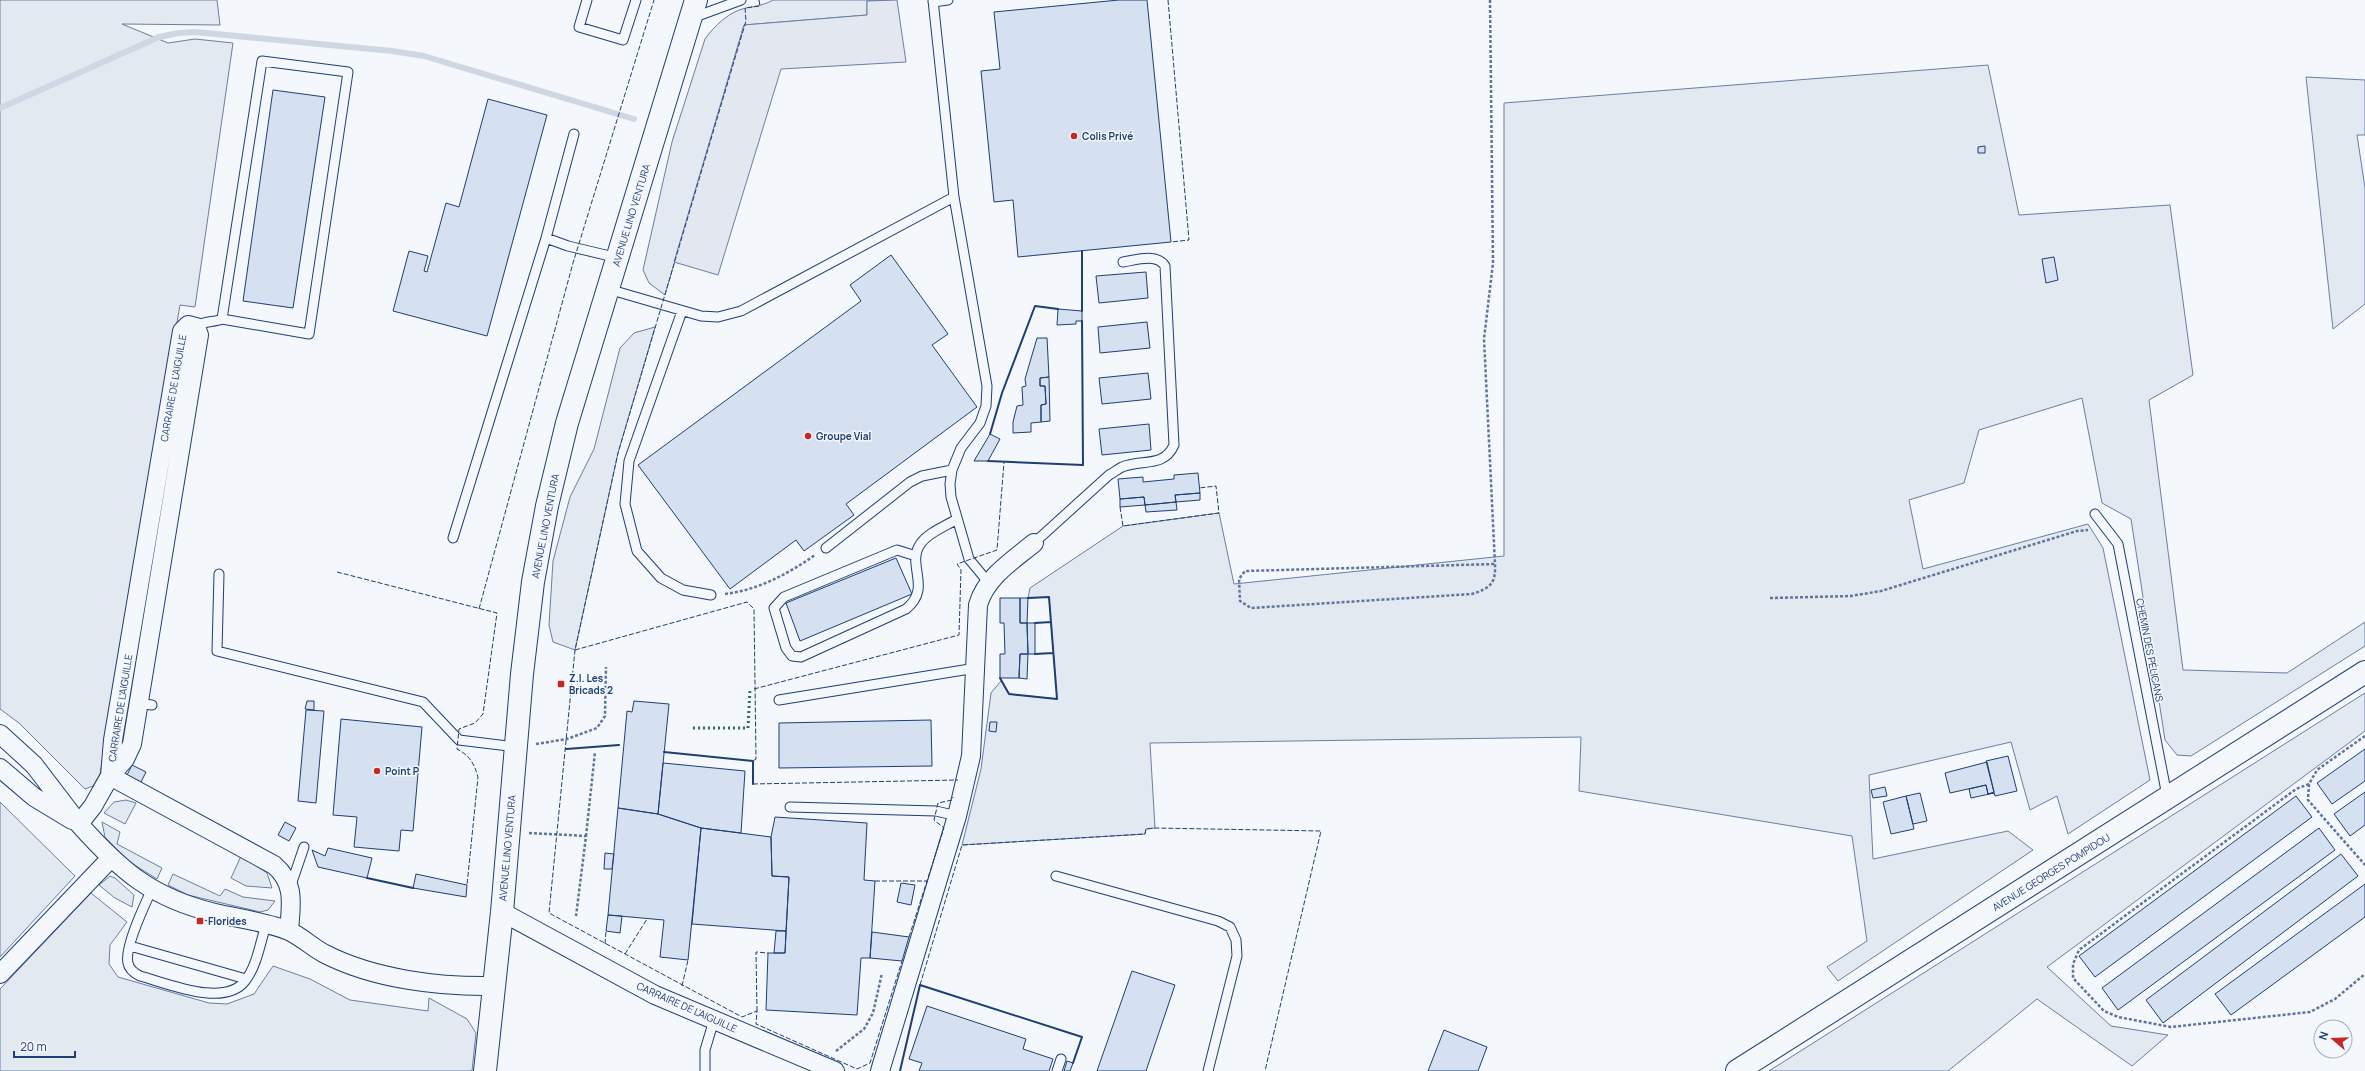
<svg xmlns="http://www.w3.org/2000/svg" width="2365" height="1071" font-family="Manrope,sans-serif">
	<rect width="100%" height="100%" fill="#f4f7fb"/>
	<path fill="#e3e9f0" stroke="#687fa3" d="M0 0H217L220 25 122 24 168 43 195 39 233 43 195 307 180 305 100 774 93 786 85 789 19 723 0 709Z
		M773 0H896L867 1V15L744 25 665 295 649 283 643 270 672 142 705 39C714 26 730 11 746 8 757 6 764 5 773 0Z
		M1988 65 2019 215 2170 205 2193 375 2149 400 2183 670 2287 673 2365 622V646L2191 756 2177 755 2165 740 2131 519 2102 503 2082 398 1979 430 1964 483 1909 500 1923 569 2088 524 2103 548 2150 780 2068 834 2057 796 2030 810 2011 742 1869 775 1873 859 2008 831 2033 850 1838 981 1827 967 1867 941 1852 836 1579 791 1581 737 1150 743 1155 828 1146 829 1145 834 962 845 981 769 991 693 1001 681 1009 694 1057 699 1049 597 1028 598 1030 588 1123 526 1219 513 1234 584 1504 556V103Z
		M2306 77 2365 80V135H2357L2365 188V304L2333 329Z
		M655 327 618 453 575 650 553 642 549 625 553 561 570 497 594 449 620 348 634 333Z
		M2365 693V731L2047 967 2111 1026 2168 1035 2132 1066 2037 999 1948 1071H1769Z
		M126 800 136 803 125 824 104 813 114 802Z
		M0 802 75 876 0 957Z
		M102 822 120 832 117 844 162 868 157 879 128 861 105 837Z
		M241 856 267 873 272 888 246 886 231 878Z
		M173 874 220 896 225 889 243 897 275 901 268 910 260 912 188 895 168 885Z
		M110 876 115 878 134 895 132 907 115 898 99 885Z
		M91 893 127 922 110 945 109 964 118 977 209 1003 227 1004 254 994 273 966 310 979 350 1000 428 1011 429 998 467 1019 476 1033 472 1071H0V989Z"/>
	<path fill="#e3e8f0" stroke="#687fa3" d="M897 0 906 62 781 69 718 275 674 262 744 25 867 15V1Z"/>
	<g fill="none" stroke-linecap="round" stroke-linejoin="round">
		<path stroke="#cfd7e4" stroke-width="6" d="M0 108 159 37 179 33 195 32 392 51 424 56 634 119"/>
	</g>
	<path fill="#d5e0f0" stroke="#1d3f73" d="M1119 0H1147L1171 242 1018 257 1013 200 994 202 981 71 1000 69 994 12Z
		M273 90 325 97 293 308 243 301Z
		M488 99 547 115 487 336 393 311 409 251 428 256 424 271 427 272 446 203 459 207Z
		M1985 146V153H1978V147Z
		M891 255 948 334 932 345 977 407 846 504 854 515 804 551 796 540 730 589 638 465 861 301 850 285Z
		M2054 257 2058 280 2046 283 2042 259Z
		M1146 272 1148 298 1099 303 1096 276Z
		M1058 309 1082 311V321H1076V324L1057 325Z
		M1147 322 1150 348 1100 353 1098 327Z
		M1037 338H1047L1049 377 1040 378V386H1045L1046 404 1041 405V422L1031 423V432L1013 433V422L1017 406 1023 405 1022 387 1026 386 1025 379Z
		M1148 373 1151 399 1102 404 1099 378Z
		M1049 377 1050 421 1041 422V405L1046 404 1045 386H1040V378Z
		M1149 424 1151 450 1102 455 1099 429Z
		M990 434 1000 439 988 461H974Z
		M1198 473 1200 493 1175 495 1176 502 1145 505 1144 497 1120 499 1118 479 1143 477V482L1174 479V475Z
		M1200 493V500L1176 502 1175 495Z
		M1144 497 1145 505 1120 507V499Z
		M1176 502 1177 510 1146 512 1145 505Z
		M896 558 912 594 800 641 786 603Z
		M1000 598H1020V623H1027L1028 654H1020L1019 678H1000V654H1005L1004 623H1000Z
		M1020 598H1028L1027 623H1020Z
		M1027 623H1035V654H1028Z
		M1020 654H1028L1027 679 1019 678Z
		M307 701H314V710L305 709Z
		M634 701 669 704 658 814 618 808 627 711 632 712Z
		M306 710 324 711 316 803 298 801Z
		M341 719 422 727 413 831 401 830 399 851 354 847 357 817 333 815Z
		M931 720 932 766 779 768V723Z
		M990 722H997L996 732 989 731Z
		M2365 749V781L2332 804 2317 783Z
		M2008 756 2017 791 1995 796 1986 761Z
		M1987 762 1994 792 1988 794 1986 785 1950 793 1945 773Z
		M663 763 745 771 741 833 701 828 658 814Z
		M132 765 146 772 141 782 127 775Z
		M1986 785 1988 794 1994 793 1971 798 1969 789Z
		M1885 787 1887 796 1873 798 1871 790Z
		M2365 792V825L2350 836 2334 814Z
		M1920 793 1927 821 1913 824 1906 796Z
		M1906 796 1914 829 1891 834 1883 802Z
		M2296 796 2312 817 2095 977 2079 956Z
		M618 808 658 814 701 828 688 960 660 957 664 920 608 915Z
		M775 817 867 823 864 880 875 881 870 958H861L857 1015 766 1010 768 953H785L789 877 772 876 771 837Z
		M285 822 296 828 289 841 278 835Z
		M701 828 771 837 772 876 789 877 786 931 692 924Z
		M2319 828 2335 850 2118 1010 2102 988Z
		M328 848 372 858 367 878 318 867 312 850 325 856Z
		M605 853 614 854 612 869H604Z
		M2341 854 2358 876 2163 1023 2146 1000Z
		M416 874 467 885 466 897 413 888Z
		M901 883 915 885 911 905 897 902Z
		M2365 884V917L2231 1015 2215 994Z
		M608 915 622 916 620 933 606 931Z
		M776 931H786L785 953H774Z
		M872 932 909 937 902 961 870 958Z
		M1132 971 1175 985 1146 1071H1097Z
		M927 1006 1026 1039 1023 1049 1053 1059 1049 1071H919L922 1063 909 1059Z
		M1444 1030 1487 1047 1478 1071H1428Z
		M1067 1061 1073 1063 1070 1071H1064Z"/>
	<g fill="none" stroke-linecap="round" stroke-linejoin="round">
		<defs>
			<path id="service" d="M587 0 579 27 623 40 636 0
				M933 2 948 0
				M692 18 741 0
				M954 197 987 386 986 406 980 423 961 448 952 470 950 484 951 497 969 559 988 582
				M546 238 574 134
				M608 289 701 316 718 317 741 311 954 197 933 0
				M682 311 629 461 625 504 637 551 661 578 683 590 711 595
				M196 327C204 320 213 323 222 319L262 61 348 72 309 334 222 319
				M2095 514 2118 544 2167 796
				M453 538 546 238 568 246 618 258
				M1034 543 1109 475C1113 473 1118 469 1122 467 1142 459 1164 468 1174 445L1165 266C1157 253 1136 260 1123 262
				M826 548 910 482 922 476 952 470
				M916 556 897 550 784 597 774 608 786 648 792 656 801 657 906 609C933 587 905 565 921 543 929 532 946 526 957 519
				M219 574 217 651 423 702 459 740 516 747
				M779 700 976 668
				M135 703 152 705
				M790 807 936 811 957 816
				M1056 876 1218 921 1230 927 1236 940 1237 956 1208 1071
				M291 885 304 847
				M152 889C145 904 124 948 128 963 129 969 134 973 140 976 167 983 224 1008 245 981 257 966 260 943 266 925
				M130 946 246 979
				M705 1071V1050L714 1020
				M1057 1071 1061 1059"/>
			<path id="minor" d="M188 325 196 327 199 335 132 744 125 759 110 776 113 740 182 331Z
				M0 734 34 765 79 824
				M0 768 34 797 72 820
				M502 912 655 995 835 1071
				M289 931C291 904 296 884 274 865L110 776 93 806 79 824C121 871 152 898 215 913 236 918 271 923 289 931 302 937 313 948 325 954 374 979 439 987 493 986
				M0 974 110 859
				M880 1071 957 816 971 756 978 605C986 577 1012 561 1034 543"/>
			<path id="secondary" d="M485 1071 502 912 522 674 533 582 547 506 567 423 696 0"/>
			<path id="primary" d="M1737 1071 2365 672"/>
		</defs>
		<use href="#service" stroke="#1d3f73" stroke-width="11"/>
		<use href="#minor" stroke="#1d3f73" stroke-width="20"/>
		<use href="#secondary" stroke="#1d3f73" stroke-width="24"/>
		<use href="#primary" stroke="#1d3f73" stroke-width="24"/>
		<path stroke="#5e769c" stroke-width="2.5" stroke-dasharray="3 2" stroke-linecap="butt" d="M1490 0 1493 263 1484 339 1495 564C1496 584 1490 588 1472 594L1251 608 1240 601 1239 579 1245 571 1495 564
			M725 594C758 590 788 574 815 555
			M1770 598 1851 596 1881 591 2077 531 2088 530
			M2365 736 2317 770 2309 784 2308 800 2365 865
			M536 744 567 739 597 728 605 716 606 667
			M2309 784 2296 789 2079 950 2073 964V978L2104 1011 2118 1017 2171 1027 2310 1012 2335 999 2365 974
			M529 833 586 836 576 916
			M586 836 595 752
			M836 1051 864 1029 873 1013 882 973"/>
		<use href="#service" stroke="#f4f7fb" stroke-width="9"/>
		<use href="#minor" stroke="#f4f7fb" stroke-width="18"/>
		<use href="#secondary" stroke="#f4f7fb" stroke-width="22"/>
		<use href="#primary" stroke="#f4f7fb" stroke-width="22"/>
		<path stroke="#2c6c60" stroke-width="3" stroke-dasharray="2 3" stroke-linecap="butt" d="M693 728H748L750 689"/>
		<path stroke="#1d3f73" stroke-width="1" stroke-dasharray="5 2" stroke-linecap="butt" d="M759 0 760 6 745 8 746 21 618 453 575 650 549 913 742 1017 757 1011 756 1024 857 1069 870 1063 902 961
			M1168 0 1189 240 1171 242
			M1120 507 1123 526 1219 513 1216 486 1199 488
			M337 572 497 613 483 714 475 723 459 729 457 749C470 756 474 763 478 777L467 885
			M479 609 573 263 654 0
			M575 650 747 602 754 609 756 759 753 761
			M754 689 959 635 961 570 957 564 997 550 1004 462
			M753 784 958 780
			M875 881H927
			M909 937 944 828 934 820 938 803 952 800 953 797
			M605 944 606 931
			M625 954 647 919
			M920 985 962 845 1145 834 1146 829 1155 828 1321 831 1265 1071
			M682 986 688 960
			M757 1011 756 952 768 953"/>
		<path stroke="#1d3f73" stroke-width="2" d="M1082 311V251
			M990 434 1002 393 1035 306 1058 309
			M988 461 1083 465 1082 321
			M1035 623 1051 622
			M1035 654 1053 653
			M1000 678 1009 694 1057 699 1049 597 1028 598
			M566 749 619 745
			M664 752 753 761V784
			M367 878 413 888
			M900 1071 920 985 1082 1037 1073 1063"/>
	</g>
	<g fill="#c62828" stroke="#f4f7fb" stroke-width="1.5">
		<circle cx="1074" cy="136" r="4"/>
		<circle cx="808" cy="436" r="4"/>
		<rect x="557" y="680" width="8" height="8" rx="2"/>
		<circle cx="377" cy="771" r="4"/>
		<rect x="196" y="917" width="8" height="8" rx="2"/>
	</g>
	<g text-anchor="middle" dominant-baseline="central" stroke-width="3" stroke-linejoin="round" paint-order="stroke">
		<g font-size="10" font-weight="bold" fill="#1d3f73" stroke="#f4f7fb" text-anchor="start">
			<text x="1082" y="136">Colis Privé</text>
			<text x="816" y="436">Groupe Vial</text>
			<text x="569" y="678">Z.I. Les<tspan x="569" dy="12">Bricads 2</tspan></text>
			<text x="385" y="771">Point P</text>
			<text x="208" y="921">Florides</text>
		</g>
		<g font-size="10" fill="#1d3f73" stroke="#f4f7fb">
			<text transform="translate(631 215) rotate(-73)">AVENUE LINO VENTURA</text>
			<text transform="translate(173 388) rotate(-80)">CARRAIRE DE L'AIGUILLE</text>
			<text transform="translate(545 526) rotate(-79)">AVENUE LINO VENTURA</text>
			<text transform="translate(2150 650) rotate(79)">CHEMIN DES PÉLICANS</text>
			<text transform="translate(120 708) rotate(-81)">CARRAIRE DE L'AIGUILLE</text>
			<text transform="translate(507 848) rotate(-85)">AVENUE LINO VENTURA</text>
			<text transform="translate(2051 872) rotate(-32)">AVENUE GEORGES POMPIDOU</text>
			<text transform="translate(687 1007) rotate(24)">CARRAIRE DE L'AIGUILLE</text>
		</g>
	</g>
	<g transform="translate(2333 1039) rotate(289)"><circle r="19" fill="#f4f7fb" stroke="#9eadc5"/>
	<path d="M0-3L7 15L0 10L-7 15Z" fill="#c62828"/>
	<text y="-6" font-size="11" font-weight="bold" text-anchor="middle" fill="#1d3f73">N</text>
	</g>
	<path d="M14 1051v6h61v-6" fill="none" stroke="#1d3f73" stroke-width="2"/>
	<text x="20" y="1051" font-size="12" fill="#1d3f73" stroke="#f4f7fb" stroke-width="3" paint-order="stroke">20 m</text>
</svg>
